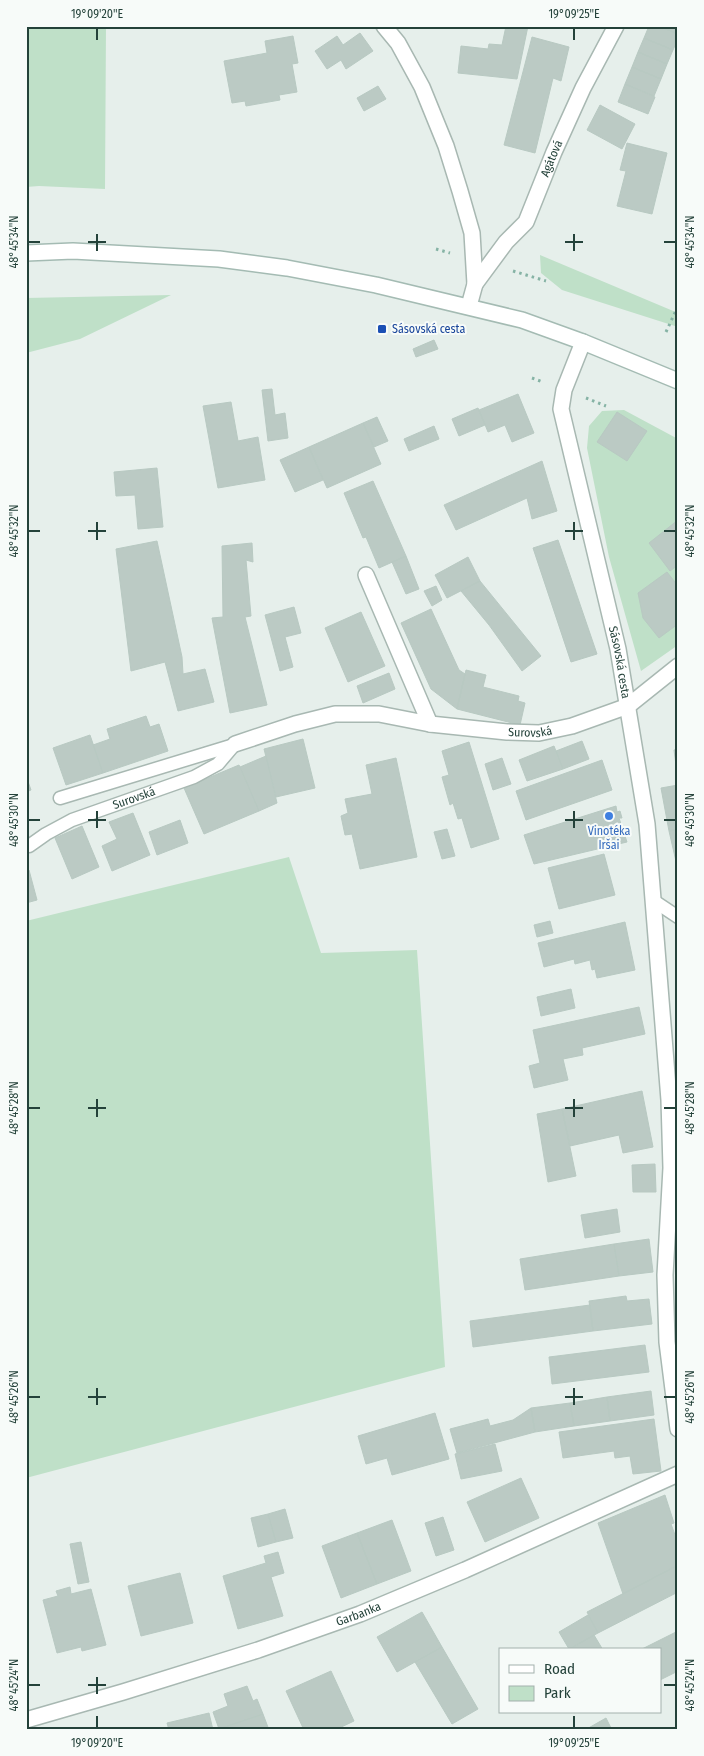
<svg xmlns="http://www.w3.org/2000/svg" width="704" height="1756" font-family="'Fira Sans Condensed',sans-serif">
	<rect width="100%" height="100%" fill="#e6efeb"/>
	<path fill="#bfe0c8" d="M26 26H106L105 189 39 186 26 187Z
		M540 255 678 313V327L562 290 541 273Z
		M171 295 80 339 26 353V298Z
		M624 410 678 439V645L641 671 609 557 587 448 589 426 602 411Z
		M289 857 321 953 417 950 445 1367 26 1478V921Z"/>
	<path fill="#bbcac4" stroke="#b8c9c2" d="M506 26H528L517 79 458 73 461 46 488 49 489 44 502 45Z
		M649 26H659L678 34V39L673 50 644 38Z
		M659 26H678V34Z
		M360 33 373 51 346 69 341 60 327 69 315 51 337 36 343 45Z
		M293 36 298 63 292 64 297 92 279 95 280 100 246 106 245 101 232 103 224 61 267 53 265 41Z
		M532 37 569 47 561 81 553 78 535 153 504 145Z
		M644 38 673 50 667 64 638 52Z
		M638 52 667 64 661 79 632 67Z
		M632 67 661 79 654 96 625 84Z
		M625 84 655 97 648 114 618 102Z
		M378 86 386 99 364 111 357 98Z
		M600 105 635 124 622 149 587 130Z
		M627 143 667 153 652 214 617 206 626 171 620 170Z
		M434 340 438 349 416 357 413 349Z
		M272 389 275 415 285 413 288 438 268 441 262 390Z
		M518 394 534 433 512 442 505 425 488 432 479 410Z
		M231 402 238 441 258 437 265 480 218 488 203 406Z
		M478 408 485 425 459 436 452 419Z
		M617 412 647 431 627 461 597 442Z
		M377 417 388 441 374 447 363 423Z
		M363 423 381 464 327 488 309 447Z
		M434 426 439 439 409 451 404 439Z
		M309 447 323 480 295 492 280 460Z
		M542 461 557 511 532 519 527 498 456 530 444 505Z
		M157 468 163 527 138 529 135 495 116 496 114 472Z
		M373 481 406 556 379 568 366 537 363 538 344 493Z
		M678 520V565L670 571 649 543Z
		M558 540 597 654 571 662 533 548Z
		M157 541 182 657 183 674 205 669 214 702 178 711 165 662 131 671 116 549Z
		M252 543 253 562 246 560 251 616 245 617 267 705 230 713 212 618 223 617 222 546Z
		M406 556 419 589 406 594 392 562Z
		M468 557 480 581 447 598 435 575Z
		M667 572 678 586V624L659 638 643 618 638 593Z
		M480 581 541 656 522 671 489 625 461 591Z
		M436 586 442 600 432 606 424 591Z
		M294 607 301 633 285 637 293 667 280 671 265 615Z
		M431 609 459 670 465 674 457 709 431 689 401 623Z
		M361 612 385 666 348 682 325 628Z
		M466 670 486 675 483 687 519 696 518 701 525 703 520 725 457 709Z
		M389 673 395 689 363 703 357 686Z
		M146 716 150 727 159 724 168 751 103 773 93 745 110 739 107 729Z
		M90 735 103 773 66 785 53 748Z
		M303 739 315 788 276 797 264 749Z
		M582 741 589 759 563 769 556 751Z
		M469 742 499 839 471 848 462 818 458 819 453 803 450 805 442 777 449 775 442 751Z
		M554 746 563 769 527 781 519 760Z
		M678 749V765H676L674 750Z
		M266 756 277 803 259 811 240 767Z
		M396 758 417 857 360 869 352 834 345 835 341 816 348 813 345 799 372 794 366 765Z
		M502 758 511 784 493 790 485 764Z
		M602 760 612 790 526 820 516 791Z
		M239 765 259 811 204 834 184 788Z
		M26 776 31 790 26 792Z
		M678 785V829L669 831 661 788Z
		M616 806 617 812 620 811 622 818H619L627 842 534 864 524 835Z
		M133 813 150 855 112 871 102 846 117 839 109 822Z
		M180 820 188 843 157 855 149 832Z
		M82 826 99 867 72 879 55 838Z
		M447 829 455 856 442 859 434 832Z
		M678 829V870L669 831Z
		M604 854 615 895 559 909 548 868Z
		M26 870H29L37 900 26 903Z
		M550 921 553 933 537 937 534 925Z
		M625 922 635 970 597 978 595 969 592 970 590 960 575 964 574 959 544 967 538 943Z
		M571 989 575 1008 541 1016 537 997Z
		M639 1007 645 1034 582 1048 583 1055 563 1059 568 1080 534 1088 529 1066 540 1063 533 1030Z
		M642 1091 653 1147 623 1153 619 1135 570 1146 562 1109Z
		M562 1109 576 1176 548 1182 537 1114Z
		M655 1164 656 1192H633L632 1165Z
		M617 1209 620 1232 585 1238 581 1215Z
		M649 1239 653 1272 619 1276 614 1244Z
		M614 1244 619 1276 525 1290 520 1259Z
		M626 1296 627 1301 649 1299 652 1324 593 1331 589 1301Z
		M590 1305 593 1331 473 1347 470 1321Z
		M645 1345 649 1372 552 1384 549 1357Z
		M651 1391 654 1415 610 1421 607 1397Z
		M607 1397 610 1421 574 1426 570 1403Z
		M570 1403 574 1426 535 1432 531 1408Z
		M531 1408 535 1432 457 1453 450 1429 488 1419 490 1426 513 1420Z
		M435 1413 449 1459 392 1475 387 1458 366 1464 358 1436Z
		M654 1419 661 1471 633 1474 630 1456 615 1458 614 1451 563 1458 559 1432Z
		M495 1444 502 1471 461 1479 455 1454Z
		M521 1478 539 1518 485 1542 467 1502Z
		M665 1495 674 1523 671 1524 678 1543V1565L623 1594 598 1523Z
		M285 1509 293 1538 276 1542 268 1514Z
		M268 1514 276 1542 258 1547 251 1518Z
		M443 1517 454 1550 436 1556 425 1523Z
		M392 1520 411 1571 377 1584 357 1533Z
		M357 1533 377 1584 341 1598 322 1546Z
		M81 1542 89 1582 78 1584 70 1544Z
		M278 1552 284 1573 271 1577 283 1616 238 1629 223 1576 266 1563 264 1556Z
		M675 1567 678 1573V1592L598 1633 587 1612Z
		M180 1573 193 1623 141 1636 128 1586Z
		M70 1587 71 1594 91 1589 106 1645 82 1651 81 1647 57 1653 43 1600 58 1596 56 1591Z
		M422 1612 442 1647 397 1672 377 1637Z
		M588 1615 598 1633 569 1649 559 1632Z
		M678 1631V1671L660 1680V1650H640Z
		M594 1635 603 1650H570V1649Z
		M442 1647 478 1709 452 1724 415 1662Z
		M331 1671 354 1721 335 1730H304L286 1691Z
		M247 1686 253 1701 257 1699 263 1714 219 1729 213 1712 228 1706 224 1694Z
		M209 1713 213 1730H169L167 1723Z
		M263 1714 269 1730 219 1729Z
		M606 1718 612 1730H585Z"/>
	<g fill="none" stroke-linecap="round" stroke-linejoin="round">
		<defs>
			<g id="lane">
				<path d="M60 798 234 745"/>
				<path id="s1" d="M29 846 46 834 72 820 194 777 218 764 235 744"/>
				<path d="M654 901 678 917"/>
			</g>
			<g id="street">
				<path d="M384 26 398 43 422 87 446 146 460 191 472 233 475 284 469 306"/>
				<path id="s2" d="M475 284 506 242 526 222 554 152 583 88 616 26"/>
				<path id="s3" d="M583 342 564 390 561 409 618 649 647 824 669 1100 671 1168 665 1275 667 1342 678 1429"/>
				<path d="M366 575 430 724"/>
				<path id="s4" d="M235 744 295 724 335 714H379L430 724 507 732 539 733 572 726 628 706 678 666"/>
				<path id="s5" d="M26 1720 123 1692 258 1650 360 1614 465 1570 678 1474"/>
			</g>
			<path id="secondary" d="M26 253 73 251 219 259 287 268 376 285 522 320 583 342 678 381"/>
		</defs>
		<use href="#lane" stroke="#a8b8b2" stroke-width="15"/>
		<use href="#street" stroke="#a8b8b2" stroke-width="18"/>
		<use href="#secondary" stroke="#a4bbb3" stroke-width="18"/>
		<path stroke="#86b3a5" stroke-width="3" stroke-dasharray="2.5 4" stroke-linecap="butt" d="M436 249 450 253
			M513 271 546 281
			M666 332 678 306
			M532 378 543 382
			M586 398 606 406"/>
		<use href="#lane" stroke="#fff" stroke-width="12"/>
		<use href="#street" stroke="#fff" stroke-width="15"/>
		<use href="#secondary" stroke="#fff" stroke-width="15"/>
	</g>
	<path fill="none" stroke="#24423a" stroke-width="2" d="M97 28V40M574 28V40M97 234V251M574 234V251M28 242H40M88 242H106M565 242H583M664 242H676M97 522V540M574 522V540M28 531H40M88 531H106M565 531H583M664 531H676M97 811V828M574 811V828M28 820H40M88 820H106M565 820H583M664 820H676M97 1099V1117M574 1099V1117M28 1108H40M88 1108H106M565 1108H583M664 1108H676M97 1388V1405M574 1388V1405M28 1397H40M88 1397H106M565 1397H583M664 1397H676M97 1677V1694M28 1685H40M88 1685H106M664 1685H676M97 1716V1728M574 1716V1728"/>
	<rect fill="#1a4fb4" stroke="#f7fbf9" stroke-width="2" x="377" y="324" width="10" height="10" rx="2.5"/>
	<circle fill="#3f7fe0" stroke="#f7fbf9" stroke-width="2" cx="609" cy="816" r="5"/>
	<g text-anchor="middle" dominant-baseline="central" stroke-width="4" stroke-linejoin="round" paint-order="stroke">
		<g font-size="12" fill="#24423a" stroke="#f7fbf9">
			<text stroke="none"><textPath href="#s2" startOffset="149">Agátová</textPath></text>
			<text stroke="none"><textPath href="#s3" startOffset="331">Sásovská cesta</textPath></text>
			<text stroke="none"><textPath href="#s4" startOffset="301">Surovská</textPath></text>
			<text stroke="none"><textPath href="#s1" startOffset="116">Surovská</textPath></text>
			<text stroke="none"><textPath href="#s5" startOffset="349">Garbanka</textPath></text>
		</g>
		<g font-size="12" fill="#164399" stroke="#f7fbf9" text-anchor="start">
			<text x="392" y="329">Sásovská cesta</text>
		</g>
		<g font-size="12" fill="#366cbe" stroke="#f7fbf9">
			<text x="609" y="831">Vinotéka<tspan x="609" dy="14">Iršai</tspan></text>
		</g>
	</g>
	<rect width="704" height="1756" fill="none" stroke="#f7fbf9" stroke-width="55"/>
	<rect x="499" y="1648" width="162" height="65" fill="#f7fbf9" stroke="#a3b1ad"/>
	<rect x="509" y="1665" width="25" height="8" fill="#ffffff" stroke="#a3b1ad"/>
	<text x="544" y="1674" font-size="15" fill="#24423a">Road</text>
	<rect x="509" y="1686" width="25" height="15" fill="#bfe0c8" stroke="#a3b1ad"/>
	<text x="544" y="1698" font-size="15" fill="#24423a">Park</text>
	<rect x="28" y="28" width="648" height="1700" fill="none" stroke="#24423a" stroke-width="2"/>
	<g font-size="12" text-anchor="middle" fill="#24423a">
		<text x="97" y="18">19°09'20"E</text>
		<text x="574" y="18">19°09'25"E</text>
		<text transform="translate(14 242) rotate(-90)" y="4">48°45'34"N</text>
		<text transform="translate(690 242) rotate(-90)" y="4">48°45'34"N</text>
		<text transform="translate(14 531) rotate(-90)" y="4">48°45'32"N</text>
		<text transform="translate(690 531) rotate(-90)" y="4">48°45'32"N</text>
		<text transform="translate(14 820) rotate(-90)" y="4">48°45'30"N</text>
		<text transform="translate(690 820) rotate(-90)" y="4">48°45'30"N</text>
		<text transform="translate(14 1108) rotate(-90)" y="4">48°45'28"N</text>
		<text transform="translate(690 1108) rotate(-90)" y="4">48°45'28"N</text>
		<text transform="translate(14 1397) rotate(-90)" y="4">48°45'26"N</text>
		<text transform="translate(690 1397) rotate(-90)" y="4">48°45'26"N</text>
		<text transform="translate(14 1685) rotate(-90)" y="4">48°45'24"N</text>
		<text transform="translate(690 1685) rotate(-90)" y="4">48°45'24"N</text>
		<text x="97" y="1747">19°09'20"E</text>
		<text x="574" y="1747">19°09'25"E</text>
	</g>
</svg>
